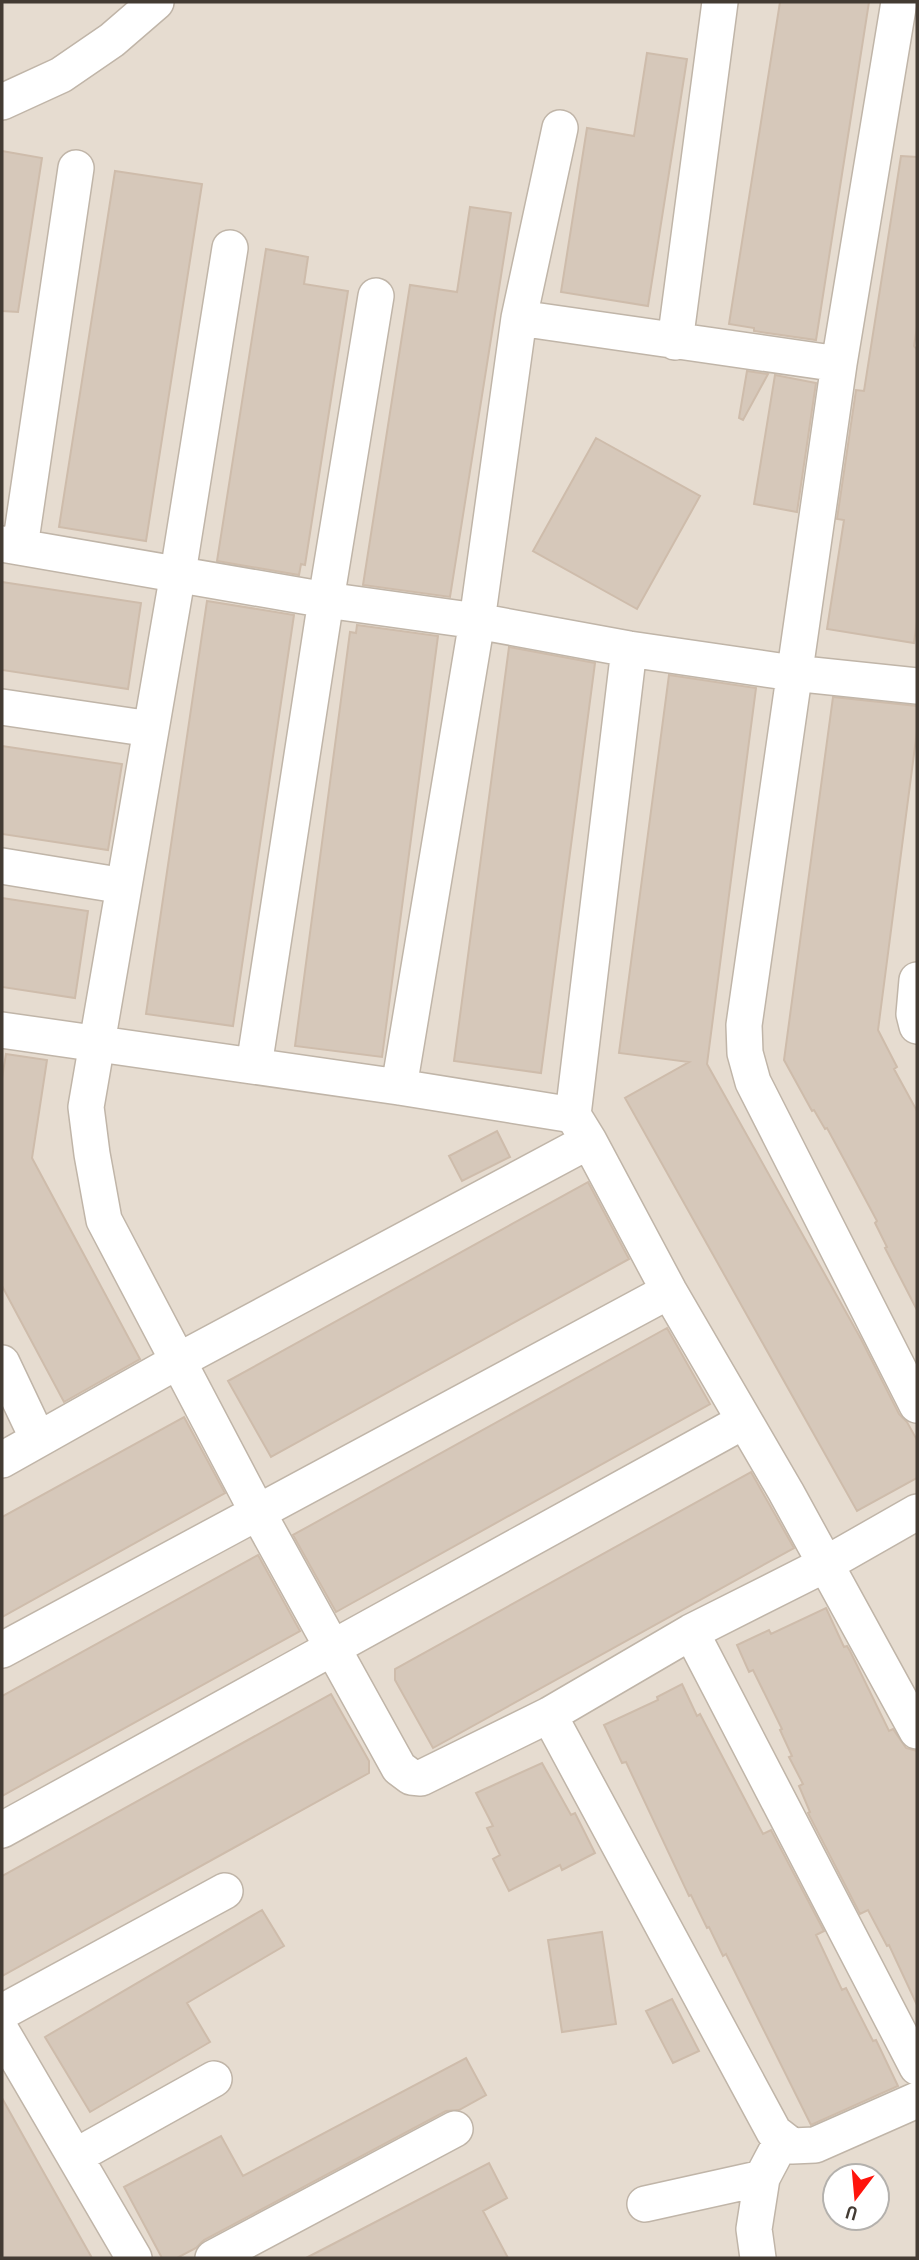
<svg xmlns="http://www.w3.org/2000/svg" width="919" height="2260" font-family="'Archivo Narrow',sans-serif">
	<rect width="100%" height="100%" fill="#f2ebe2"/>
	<path fill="#e6dcd0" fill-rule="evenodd" d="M2 2H917V2258H2ZM835 2176H877V2218H835Z"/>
	<path fill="#d6c8ba" stroke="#cebcab" stroke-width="2" d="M780 2H869L816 340 754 331V328L729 324Z
		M647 53 687 59 648 306 561 292 587 128 634 136Z
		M2 151 42 158 18 312 2 311Z
		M901 156 917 157V327L914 346 917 350V621L914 643 827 629 844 520 837 519 856 390 864 391Z
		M115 171 202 184 146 541 59 527Z
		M470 207 511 213 450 597 363 585 410 285 457 292Z
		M266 249 308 257 304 284 348 291 305 565 301 564 299 575 217 561Z
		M747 371 768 374 743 420 739 418Z
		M775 375 816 383 797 512 754 504Z
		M596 438 700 496 637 609 533 551Z
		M2 582 141 603 128 689 2 670Z
		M207 601 294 615 233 1026 146 1014Z
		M357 625 438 636 382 1057 295 1046 350 632 356 633Z
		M509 647 595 663 541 1073 454 1061Z
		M669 675 756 688 707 1064 861 1339 899 1414 907 1422 917 1440V1478L857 1511 625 1098 689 1062 619 1053Z
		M833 697 917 706V731L878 1030 897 1067 894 1069 917 1111V1310L885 1248 887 1247 875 1223 877 1221 846 1163 827 1128 825 1129 814 1110 812 1111 784 1060Z
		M2 746 122 764 108 850 2 834Z
		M2 898 88 911 75 998 2 987Z
		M6 1054 47 1060 32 1158 140 1359 64 1402 2 1286V1078Z
		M497 1131 510 1157 462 1181 449 1156Z
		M588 1182 629 1259 271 1457 228 1381Z
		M667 1328 710 1404 336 1612 293 1535Z
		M184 1417 225 1493 2 1617V1517Z
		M751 1472 794 1548 433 1748 395 1680V1669Z
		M258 1555 300 1631 2 1796V1696Z
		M826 1608 844 1647 847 1646 850 1651 889 1731 893 1729 906 1748 917 1751V2005L889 1945 887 1946 868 1910 860 1914 808 1813 810 1812 799 1786 803 1784 789 1757 792 1756 780 1730 782 1729 753 1670 749 1672 737 1645 769 1630 771 1634Z
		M682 1684 697 1716 700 1714 763 1834 771 1830 824 1931 816 1935 842 1990 846 1988 873 2041 876 2040 898 2086 811 2125 726 1954 723 1956 709 1927 707 1928 691 1895 689 1896 626 1762 622 1763 604 1725 658 1700 657 1697Z
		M331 1694 369 1761V1773L2 1976V1876Z
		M542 1763 571 1815 575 1813 595 1853 562 1870 560 1865 509 1891 493 1859 500 1855 487 1828 493 1826 476 1793Z
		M262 1910 284 1946 187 2003 210 2042 90 2112 45 2037Z
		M602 1932 616 2024 562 2032 548 1940Z
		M672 1999 699 2051 673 2063 646 2011Z
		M466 2058 486 2095 459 2110 446 2111 204 2240 196 2248 177 2258H162L124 2187 221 2136 243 2176Z
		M2 2098 40 2166 92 2258H2Z
		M489 2163 507 2198 483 2211 508 2258H306Z"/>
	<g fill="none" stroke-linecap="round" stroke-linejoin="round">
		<defs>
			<path id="minor" d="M2 102 61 75 112 40 156 2
				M230 248 178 573 86 1107 92 1154 104 1220 258 1513 399 1768 411 1777 421 1778 549 1715 691 1632 824 1565 917 1512
				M519 318 560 128
				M675 342 720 2
				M839 364 744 1025 745 1053 753 1082 917 1405
				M2 544 326 600 477 621 629 649 793 673 917 686
				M20 547 76 168
				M2 707 151 729
				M2 866 124 886
				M917 980 914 1014 917 1026
				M2 1030 399 1087 573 1115 589 1141 669 1291 786 1492 917 1731
				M254 1066 326 600 376 296
				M399 1087 477 621 519 318 839 364 899 2
				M573 1115 629 649
				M2 1363 38 1439
				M2 1460 178 1361 589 1141
				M691 1632 917 2067
				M2 1650 669 1291
				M549 1715 774 2132 792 2146 815 2145 917 2100
				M2 1830 744 1421
				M2 2012 225 1891
				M2 2032 134 2258
				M76 2156 214 2079
				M645 2204 762 2178
				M213 2258 455 2129
				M758 2258 754 2229 762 2178 782 2140"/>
		</defs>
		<use href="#minor" stroke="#c0b5a8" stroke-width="38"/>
		<use href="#minor" stroke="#fff" stroke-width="35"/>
	</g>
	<rect width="919" height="2260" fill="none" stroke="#433b33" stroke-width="7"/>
	<g transform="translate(856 2197) rotate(196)"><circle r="33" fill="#ffffff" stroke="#b4b1ad" stroke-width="2"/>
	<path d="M0-5L12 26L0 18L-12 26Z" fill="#ff140c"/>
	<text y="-10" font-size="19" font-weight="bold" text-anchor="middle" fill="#433b33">U</text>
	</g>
</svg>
